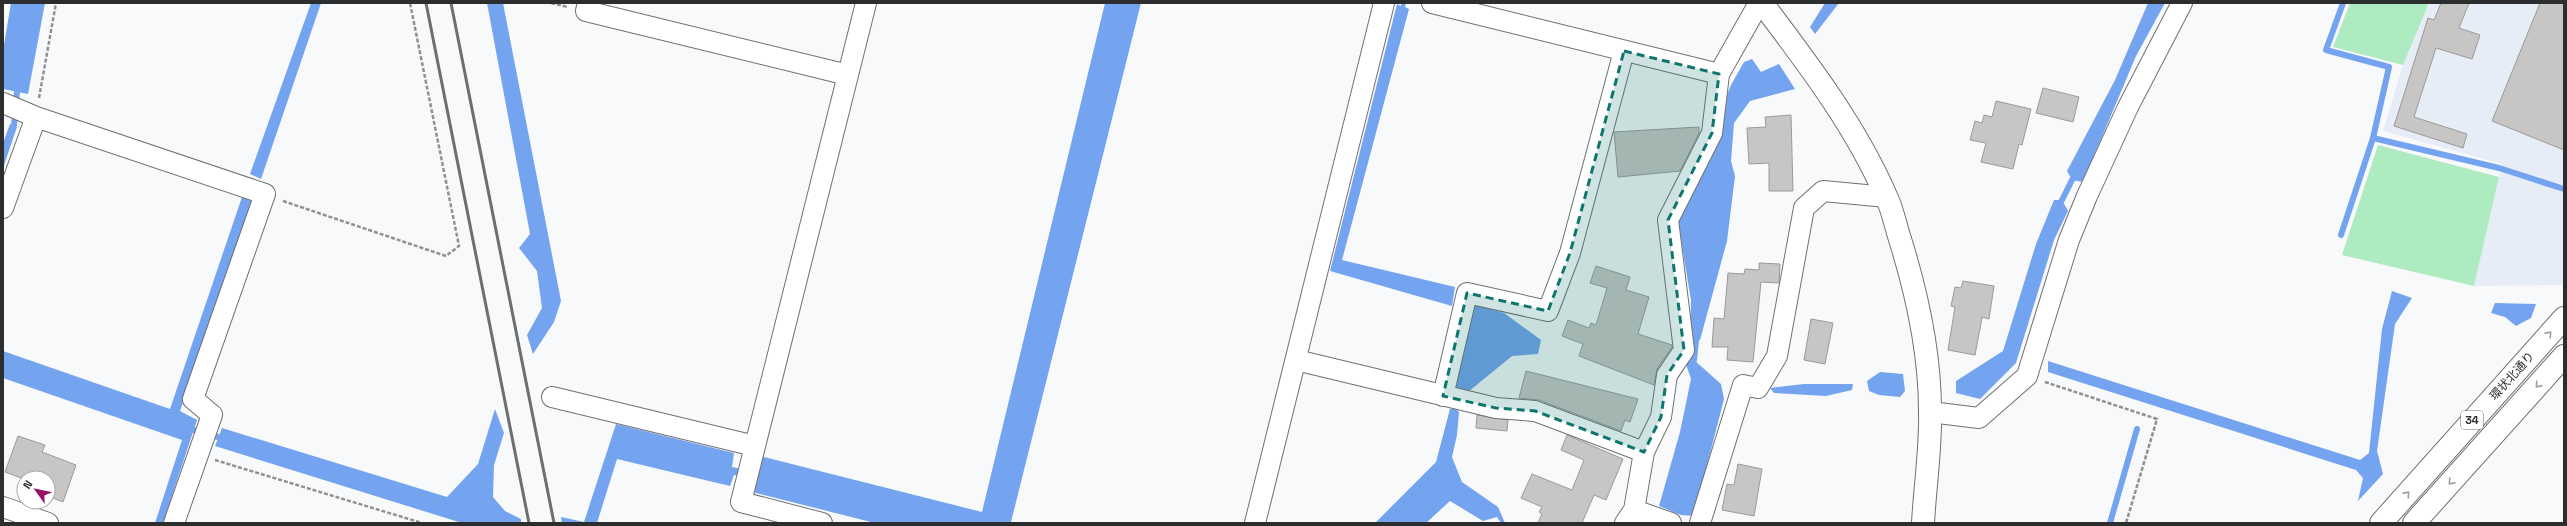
<svg xmlns="http://www.w3.org/2000/svg" width="2567" height="526" font-family="'Space Grotesk','Noto Sans JP',sans-serif">
	<rect width="100%" height="100%" fill="#f8f9fb"/>
	<path fill="#e7edf6" d="M2429 3H2564V285L2474 286 2502 164 2383 131 2403 65Z"/>
	<path fill="#aeebc0" d="M2350 3H2429L2403 65 2333 47Z
		M2378 145 2499 177 2474 286 2342 255Z"/>
	<path fill="#74a3ef" d="M11 3H45L28 94 3 89V51Z
		M311 3H321L261 179 250 174Z
		M487 3H503L561 301 554 322 533 354 527 335 542 308 537 271 519 248 530 234Z
		M1105 3H1141L1011 522 1014 523H875L752 492 755 480 734 475 730 486 617 459 597 523H562L561 517 584 522 616 424 734 453 732 467 756 472 760 456 982 512Z
		M1402 3H1406L1405 7 1409 9 1342 260 1455 287 1452 306 1330 271 1397 4 1401 6Z
		M1825 3H1839L1815 34 1810 27Z
		M2148 3H2165L2136 56 2083 182 2072 180 2067 171 2115 80Z
		M1752 59 1761 72 1779 64 1795 89 1750 101 1734 123 1731 161 1735 176 1727 241 1700 340 1690 341 1691 300 1677 216 1731 85 1744 62Z
		M10 124 17 127 3 168V143Z
		M242 197 252 201 180 411 197 420 163 523H155L182 440 3 378V351L170 409Z
		M2054 200H2062L2068 211 2054 240 2016 363 1980 399 1956 393V381L2003 351 2036 244Z
		M2392 291 2412 298 2395 324 2377 451 2383 474 2358 501 2363 478 2356 470 2048 372V361L2360 460 2369 453 2382 329Z
		M2495 303 2536 304 2531 318 2516 326 2505 317 2491 313Z
		M1475 305 1504 313 1541 340 1538 354 1512 356 1468 392 1460 391 1451 385 1471 308Z
		M1694 360 1721 384 1724 399 1694 516 1681 515 1659 506 1680 432 1691 379 1685 361Z
		M1880 372 1903 374 1905 391 1900 397 1879 395 1869 391 1867 381Z
		M1804 384H1853L1852 390 1826 396 1774 393 1770 388Z
		M1455 408 1459 412 1457 435 1452 457 1462 482 1498 507 1505 523H1501L1497 517 1483 521 1450 501 1426 523H1375L1436 462 1450 409Z
		M495 409 504 433 494 465 493 497 505 511 521 519V523H462L215 446 222 428 447 497 478 464Z"/>
	<g fill="none" stroke-linecap="round" stroke-linejoin="round">
		<path stroke="#74a3ef" stroke-width="6" d="M2343 3 2326 50 2389 67 2373 138 2499 168 2564 189
			M14 125 17 92
			M2062 200 2072 180
			M2341 235 2373 138
			M1694 360 1696 341
			M194 430 218 437
			M2110 523 2137 429"/>
	</g>
	<path fill="#c8c6c4" stroke="#9c9a98" d="M2441 3H2469L2459 28 2480 35 2472 59 2436 48 2414 117 2467 134 2463 148 2394 126 2428 18 2434 20Z
		M2540 3H2564V150L2492 121Z
		M2043 88 2079 97 2073 122 2036 113Z
		M1996 101 2031 109 2022 145 2019 144 2013 169 1981 162 1986 143 1970 140 1975 121 1982 123 1984 115 1992 117Z
		M1791 115 1793 191H1769V163L1749 164 1747 128 1766 127 1765 117Z
		M1699 127V133L1680 171 1618 177 1614 132Z
		M1759 263 1780 264 1779 283 1761 282 1753 362 1727 360 1728 347H1712L1714 318 1724 319 1728 273 1744 274 1745 269 1759 270Z
		M1596 266 1630 277 1626 290 1649 297 1638 334 1672 345V347L1657 369 1654 385 1579 356 1583 344 1562 336 1568 320 1589 328 1591 323 1596 325 1607 288 1590 283Z
		M1963 281 1994 286 1989 319 1982 317 1981 323 1975 355 1948 350 1955 307 1951 306 1955 287 1961 288Z
		M1811 319 1833 323 1825 364 1804 360Z
		M1526 371 1638 399 1630 422 1625 420 1621 431 1539 400 1519 398Z
		M1477 415 1508 420 1507 431 1476 428Z
		M1567 435 1623 459 1606 500 1594 495 1582 523H1538L1542 514 1539 512 1542 507 1521 498 1532 474 1572 490 1584 460 1561 450Z
		M18 436 45 445 42 452 76 465 63 502 48 496V478L24 479 5 472Z
		M1738 464 1762 469 1754 516 1722 510 1727 484 1734 485Z"/>
	<g fill="none" stroke-linecap="round" stroke-linejoin="round">
		<defs>
			<path id="minor" d="M588 3 586 11 848 75
				M1432 3 1719 74 1759 3
				M3 103 36 117 3 208
				M36 117 265 194 193 399 212 415 174 523
				M1296 360 1496 408 1535 411 1644 452
				M1443 396 1467 293 1548 311 1570 253 1624 51
				M552 397 755 446
				M1930 412 1979 418 2027 376 2069 240 2087 196 2128 107 2182 3
				M3 507 48 523
				M1634 510 1671 523
				M822 523 741 502 866 3
				M1255 523 1384 3
				M1625 523 1634 510 1644 452 1661 417 1667 375 1684 350 1668 220 1712 133 1719 74
				M1700 523 1743 385 1758 388 1777 356 1804 208 1823 191 1887 197"/>
			<path id="tertiary" d="M1762 3C1808 64 1855 125 1886 196 1892 208 1895 223 1899 236 1917 293 1930 352 1930 411 1931 448 1925 486 1923 523"/>
			<path id="trunk" d="M2381 523 2564 318
				M2414 523 2564 356"/>
		</defs>
		<use href="#minor" stroke="#707173" stroke-width="22"/>
		<use href="#tertiary" stroke="#707173" stroke-width="24"/>
		<use href="#trunk" stroke="#707173" stroke-width="24"/>
		<path stroke="#8f9092" stroke-width="2.5" stroke-dasharray="4 2" stroke-linecap="butt" d="M551 3 568 7
			M39 98 56 3
			M283 201 446 256 459 246 410 3
			M2045 382 2157 419 2126 523
			M215 460 422 523"/>
		<use href="#minor" stroke="#fff" stroke-width="20"/>
		<use href="#tertiary" stroke="#fff" stroke-width="22"/>
		<use href="#trunk" stroke="#fff" stroke-width="22"/>
		<path stroke="#6d6e6f" stroke-width="3" d="M426 3 529 523
			M451 3 554 523"/>
	</g>
	<defs><path id="oneway-chevron" d="M-2-3.5L2.5 0L-2 3.5" fill="none" stroke-width="1.6" stroke-linecap="round" stroke-linejoin="round"/></defs>
	<g stroke="#a0a0a1">
		<use href="#oneway-chevron" transform="translate(2549 334) rotate(-48)"/>
		<use href="#oneway-chevron" transform="translate(2538 385) rotate(132)"/>
		<use href="#oneway-chevron" transform="translate(2451 482) rotate(132)"/>
		<use href="#oneway-chevron" transform="translate(2407 494) rotate(-48)"/>
	</g>
	<path fill="#0f766e" fill-opacity="0.2" stroke="#0f766e" stroke-width="3" stroke-dasharray="8 5" stroke-linejoin="round" d="M1624 51 1719 74 1712 133 1668 220 1684 350 1667 375 1661 417 1644 452 1535 411 1496 408 1443 396 1467 293 1548 311 1570 253Z"/>
	<g text-anchor="middle" dominant-baseline="central" stroke-width="4" stroke-linejoin="round" paint-order="stroke">
		<rect fill="#fff" stroke="#6b6c6d" stroke-width="1" x="2461" y="411" width="22" height="18" rx="3"/>
		<g font-size="11" font-weight="bold" fill="#2c2d2e">
			<text x="2472" y="420">34</text>
		</g>
		<g font-size="12" fill="#2c2d2e" stroke="#fff">
			<text transform="translate(2512 376) rotate(-48)">環状北通り</text>
		</g>
	</g>
	<rect width="2567" height="526" fill="none" stroke="#2c2d2e" stroke-width="8"/>
	<g transform="translate(36 490) rotate(303)"><circle r="19" fill="#ffffff" stroke="#ababab"/>
	<path d="M0-3L7 15L0 10L-7 15Z" fill="#971167"/>
	<text y="-6" font-size="11" font-weight="bold" text-anchor="middle" fill="#2c2d2e">N</text>
	</g>
</svg>
